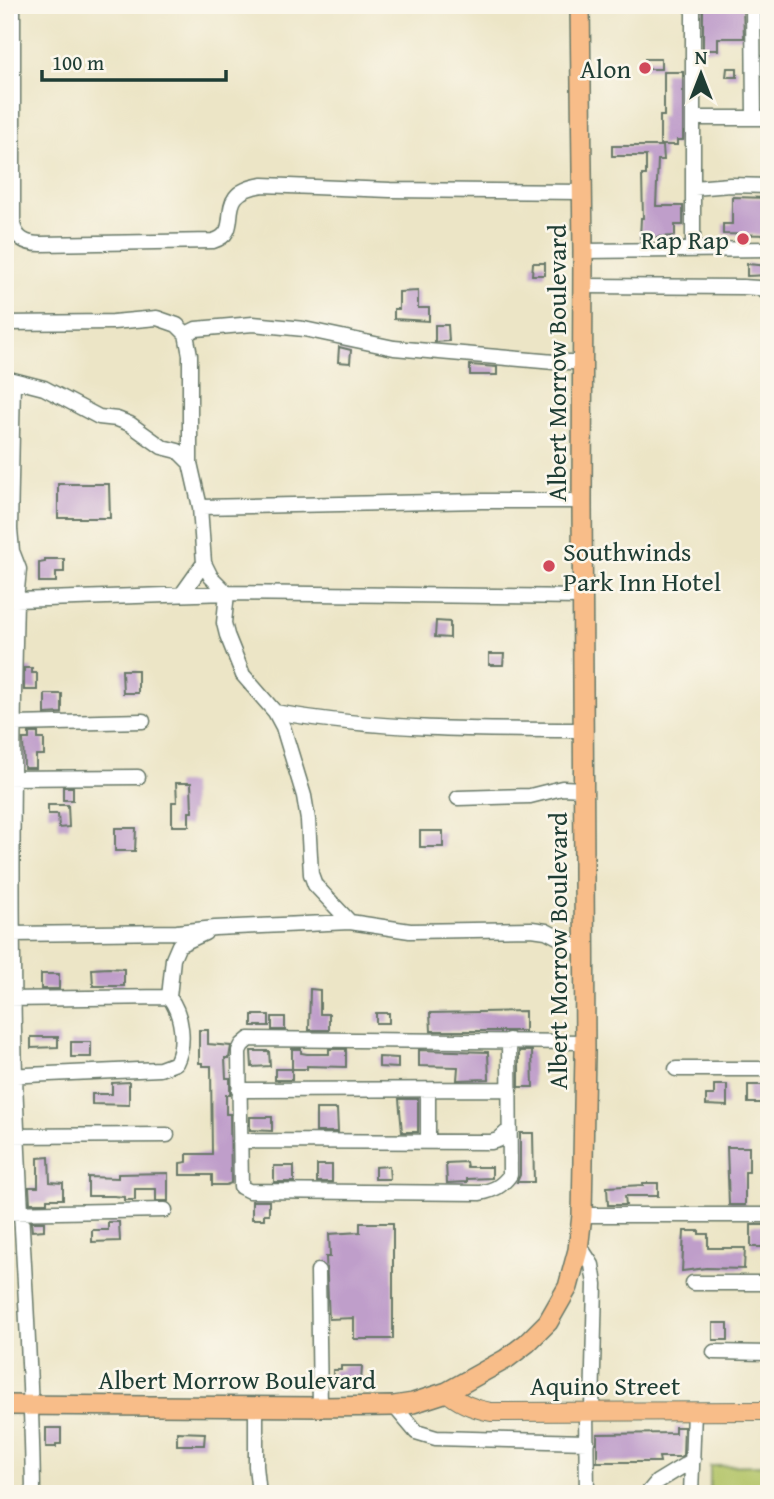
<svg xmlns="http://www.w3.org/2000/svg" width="774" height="1499" font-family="'Gentium Book Plus',serif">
	<rect width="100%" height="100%" fill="#fbf7ec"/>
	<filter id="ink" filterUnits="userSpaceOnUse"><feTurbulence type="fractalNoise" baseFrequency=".0143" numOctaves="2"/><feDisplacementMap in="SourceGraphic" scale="14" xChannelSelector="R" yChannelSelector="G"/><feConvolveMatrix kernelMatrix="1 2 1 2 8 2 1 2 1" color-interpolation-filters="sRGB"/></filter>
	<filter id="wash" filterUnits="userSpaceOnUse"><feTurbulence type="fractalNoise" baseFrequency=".00686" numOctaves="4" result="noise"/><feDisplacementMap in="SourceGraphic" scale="28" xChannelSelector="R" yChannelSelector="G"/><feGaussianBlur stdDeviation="1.57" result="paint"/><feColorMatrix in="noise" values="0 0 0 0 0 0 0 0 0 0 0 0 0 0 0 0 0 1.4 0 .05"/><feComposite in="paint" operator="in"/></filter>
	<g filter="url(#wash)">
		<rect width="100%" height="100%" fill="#ece5c6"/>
		<path fill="#b3c467" stroke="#69804e" stroke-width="2" d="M763 1465V1492H710V1466Z"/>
		<g id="blocks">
			<path fill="#bf9eca" d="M703 5H743L744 38H718V50H703Z
				M763 5H769V22L763 21Z
				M645 59H661V69H645Z
				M727 68H737V77H726Z
				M664 72H683V140H677V145H660V116H664Z
				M612 146H663L664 160H658L656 206H683V225H675V236L640 238 641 218H643L642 175H646V156H612Z
				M732 197 769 198V235L723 234V224H732Z
				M533 263H545V275H532Z
				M747 264 769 266V275L747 276Z
				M418 291V308H429V321L394 319V309H399V292Z
				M435 325H448L449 341 435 342Z
				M339 347 351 350 350 363 338 362Z
				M470 365 497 367V375H470Z
				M58 484H109L110 518H58Z
				M45 559H64V572H56V582H39V563L45 562Z
				M436 621 450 622V638L435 637Z
				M489 654H504L503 665H489Z
				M24 668H32V673H37V690H24Z
				M122 670H138V693H123Z
				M45 694H62V713L45 714Z
				M29 733H38V739H44V755H36V768H24L23 739H29Z
				M176 783H191L192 812H189V826H172V802H177Z
				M63 787H73V800H63Z
				M48 805H68L69 827 59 828 58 814H48Z
				M115 828H136L135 851H115Z
				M420 831H443V847H420Z
				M109 968 124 969V986H93L92 969Z
				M41 974H59V989H41Z
				M310 989 320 990V1014H329V1030H309Z
				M525 1011V1031H431L430 1013Z
				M376 1013H389V1023H376Z
				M252 1015H269V1026H252Z
				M272 1017H285V1030H272Z
				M199 1030H208V1044L231 1046 229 1058H225L226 1078H230V1095H226V1114H230L231 1183 226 1185H212V1175H180V1163L187 1162V1154H212L211 1066H202V1063H199Z
				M31 1037H58V1047L31 1048Z
				M71 1042H91V1057H71Z
				M292 1049H301V1053L307 1054H329V1049H346V1067L307 1066V1069H292Z
				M419 1050 488 1052 489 1079 457 1080 458 1067 419 1066Z
				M251 1051H269L270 1066 252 1067Z
				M519 1051H532L533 1087H519Z
				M379 1057 398 1058V1068L379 1067Z
				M275 1069H292V1080H275Z
				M129 1082V1105L92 1104V1094H112V1083Z
				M714 1085H727V1106L706 1105V1095H714Z
				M748 1085H767V1098H763V1103H748Z
				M399 1099H418V1132H402Z
				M316 1109H337L338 1132H316Z
				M250 1117H272V1131L250 1130Z
				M520 1133H533L534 1182H517L520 1175Z
				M727 1147H749V1172H745V1205H729Z
				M49 1157 50 1182 63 1183V1199H47V1203H30L29 1187H38V1158Z
				M466 1162 467 1167H492V1178L467 1179V1182L447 1183 446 1163Z
				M317 1165H332V1182H317Z
				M274 1166H294V1182H274Z
				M389 1166 390 1179H375V1167Z
				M168 1173V1201H156V1189H135V1200H124V1197L114 1196H88V1177L118 1178V1174Z
				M643 1183H658V1196H625L626 1205H608L607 1187 643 1185Z
				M252 1201H269V1214H264V1219H252Z
				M31 1222H44V1230L32 1231Z
				M108 1222H119L120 1241 92 1242V1230H108Z
				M360 1223H393V1339H354V1318L329 1319 326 1257H330L329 1234 360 1232Z
				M751 1225H769V1247H751Z
				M684 1231H699V1234H708V1248H745L744 1269 706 1268 682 1271Z
				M713 1323H728V1340H713Z
				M341 1366H362L361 1383H333V1370H341Z
				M675 1427H684L683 1455 680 1457H659L660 1462H597V1434L675 1433Z
				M46 1428H61V1444H56V1447H46Z
				M177 1432 205 1433 204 1445H177Z"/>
		</g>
	</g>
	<g filter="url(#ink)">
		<use href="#blocks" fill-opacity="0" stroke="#677867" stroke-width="2"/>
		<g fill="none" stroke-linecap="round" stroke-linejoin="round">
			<defs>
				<path id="minor" d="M13 5V224C16 239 26 244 41 244L213 241C248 231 208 193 263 185L390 190 582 192
					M693 5V249
					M753 5 754 118
					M693 118H769
					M694 188 730 185 769 186
					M583 251 769 249
					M583 286 743 287 758 288 769 293
					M5 323 113 322 157 318 177 325 186 334 190 355V463
					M186 334 196 329 253 324 304 329 394 348 554 362H582
					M5 378 44 388 99 417 117 419 130 424 162 447 178 451 190 463 200 507 204 563 182 594
					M200 507 482 501H582
					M204 563 211 577 227 593 224 623 227 635 243 675 275 712 283 727 304 796 308 820 311 874 315 885 350 922
					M5 599 16 600 19 569 12 551 10 529 13 381
					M275 712C377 730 479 730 583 730
					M15 724 143 721
					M5 778 138 777
					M458 798 530 796 562 788 583 789
					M11 934 177 932 215 928 350 922 410 931 532 929 546 931 583 950
					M6 999 169 997
					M509 1040 510 1175C501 1187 494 1190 480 1193L249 1191 241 1187 239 1051 242 1045 249 1039 585 1042
					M676 1069H769
					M5 1076 160 1069 176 1063C186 1043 182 1014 169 997L173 959 179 945 205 933
					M239 1090 510 1089
					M5 1136 167 1135
					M240 1141 491 1142 498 1140 509 1130
					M428 1141V1091
					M5 1213 165 1210
					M582 1215H769
					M579 1245 592 1265 595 1284 592 1411
					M318 1271 320 1407
					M693 1283H769
					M714 1352 769 1353
					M256 1406V1466L259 1494
					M394 1406 416 1432 436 1438 587 1442
					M586 1411 587 1494
					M33 1494C32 1354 19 1215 15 1076 11 917 12 758 16 600L227 593 583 597
					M647 1494 657 1482 693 1460
					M691 1494 694 1411"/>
				<path id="major" d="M447 1392C460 1404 474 1409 491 1412L769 1411"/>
				<path id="highway" d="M5 1405 320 1407 394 1406 413 1403 447 1392 506 1359 527 1343 548 1322 568 1287 578 1250 582 1215 585 1052 582 501 583 251 580 5"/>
			</defs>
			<use href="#minor" stroke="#677867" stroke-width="17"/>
			<use href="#major" stroke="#677867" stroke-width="20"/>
			<use href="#highway" stroke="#677867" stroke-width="22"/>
			<use href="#minor" stroke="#fff" stroke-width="14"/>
			<use href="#major" stroke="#f8bd89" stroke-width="18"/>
			<use href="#highway" stroke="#f8bd89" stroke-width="19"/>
		</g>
	</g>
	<g fill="#d1495b" stroke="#fbf7ec" stroke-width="2.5">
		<circle cx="645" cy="68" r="7"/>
		<circle cx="743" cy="239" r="7"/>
		<circle cx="549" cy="566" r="7"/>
	</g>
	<g text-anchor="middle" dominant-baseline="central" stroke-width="5" stroke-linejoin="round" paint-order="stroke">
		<g font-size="26" fill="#1f3d34" stroke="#fbf7ec" text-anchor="end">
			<text x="631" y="68">Alon</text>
			<text x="729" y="239">Rap Rap</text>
			<text x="563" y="551" text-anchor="start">Southwinds<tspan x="563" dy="30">Park Inn Hotel</tspan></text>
		</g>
		<g font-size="26" fill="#1f3d34" stroke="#fbf7ec">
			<text transform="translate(556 363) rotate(-90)">Albert Morrow Boulevard</text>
			<text transform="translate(557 951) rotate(-90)">Albert Morrow Boulevard</text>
			<text x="237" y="1379">Albert Morrow Boulevard</text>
			<text x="605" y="1385">Aquino Street</text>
		</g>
	</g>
	<rect width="774" height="1499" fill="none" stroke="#fbf7ec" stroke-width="28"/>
	<g transform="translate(701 74)" stroke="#fbf7ec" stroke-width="5" paint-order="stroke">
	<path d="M0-5L12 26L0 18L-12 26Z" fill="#1f3d34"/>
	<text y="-10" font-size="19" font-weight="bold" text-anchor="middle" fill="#1f3d34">N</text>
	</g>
	<path d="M42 70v10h184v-10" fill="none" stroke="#1f3d34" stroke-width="3.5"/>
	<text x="52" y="70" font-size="21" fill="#1f3d34" stroke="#fbf7ec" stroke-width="5" paint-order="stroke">100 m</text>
</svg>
